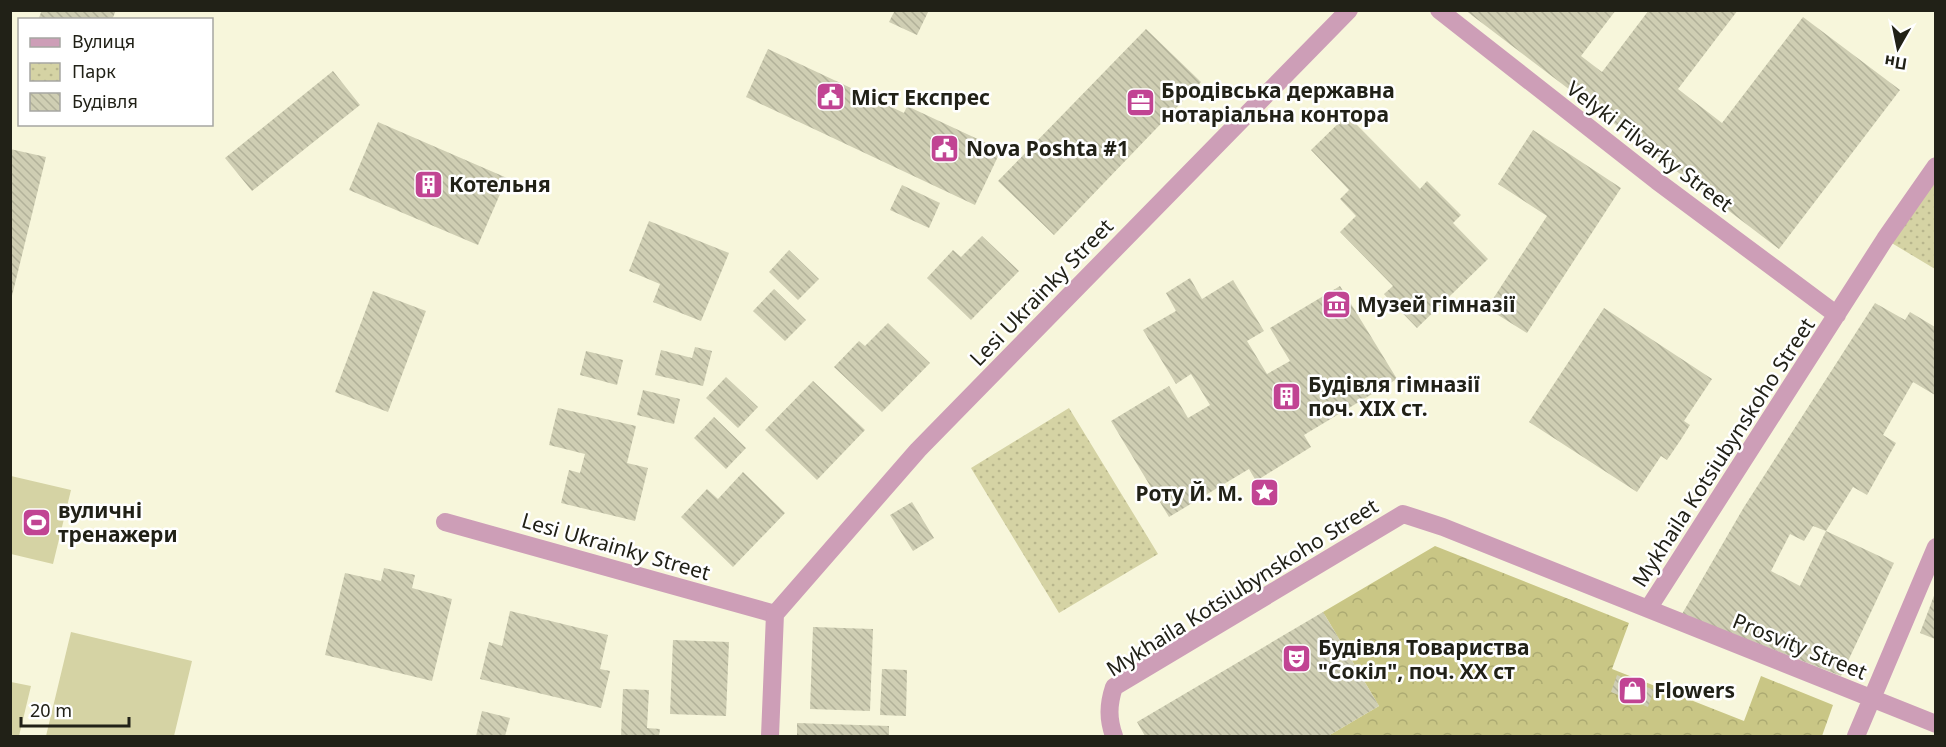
<svg xmlns="http://www.w3.org/2000/svg" width="1946" height="747" font-family="'Noto Sans',sans-serif">
	<defs>
		<pattern id="forest-crowns" width="20" height="18" patternUnits="userSpaceOnUse" patternTransform="scale(1.5)"><rect width="20" height="18" fill="#c9c685"/><path d="M2 6a3 3 0 1 1 6 0M12 15a3 3 0 1 1 6 0" fill="none" stroke="#acaa72"/></pattern>
		<pattern id="park-dots" width="8" height="8" patternUnits="userSpaceOnUse" patternTransform="scale(1.5)"><rect width="8" height="8" fill="#d5d3a4"/><path d="M2 2h.1M6 6h.1" fill="none" stroke="#b7b58c" stroke-width="1.8" stroke-linecap="round"/></pattern>
		<pattern id="building-back-hatch" width="6" height="6" patternUnits="userSpaceOnUse" patternTransform="scale(1.5)"><rect width="6" height="6" fill="#cfceb3"/><path d="M-1 5l2 2M0 0l6 6M5-1l2 2" fill="none" stroke="#b1b199"/></pattern>
	</defs>
	<rect width="100%" height="100%" fill="#f7f6db"/>
	<path fill="url(#forest-crowns)" d="M1435 546 1629 623 1612 669 1744 721 1761 676 1833 705 1822 736H1328L1379 706 1323 612Z"/>
	<path fill="url(#park-dots)" d="M1935 166V269L1885 239Z
		M1069 408 1158 554 1059 613 971 468Z"/>
	<path fill="#d5d3a4" d="M11 476 71 490 53 564 11 554Z
		M71 632 192 661 174 736H46Z
		M11 682 31 686 19 736H11Z"/>
	<path fill="url(#building-back-hatch)" fill-rule="evenodd" d="M42 10H116L112 20H38Z
		M895 10H929L917 35 889 22Z
		M1465 10H1616L1581 56 1602 72 1649 10H1738L1678 89 1722 123 1803 17 1900 90 1779 249Z
		M1146 29 1201 82 1054 235 998 181Z
		M768 49 904 113 907 106 1001 150 975 205 746 97Z
		M333 71 360 105 252 191 225 158Z
		M1347 115 1420 189 1427 181 1461 215 1453 223 1488 259 1417 328 1384 294 1393 286 1340 232 1356 216 1340 199 1349 190 1311 150Z
		M378 122 507 178 478 245 349 190Z
		M1533 130 1621 188 1527 333 1487 308 1547 216 1498 184Z
		M10 149 46 157 11 300 10 299Z
		M902 185 940 203 929 228 890 210Z
		M649 221 729 253 701 321 653 302 660 284 629 271Z
		M982 236 1019 271 971 320 927 278 953 250 961 257Z
		M789 250 819 279 798 300 769 272Z
		M1190 278 1202 299 1233 280 1264 331 1247 341 1267 374 1290 361 1270 328 1340 286 1397 379 1304 435 1311 447 1256 481 1249 469 1169 517 1111 421 1169 386 1188 418 1210 405 1191 374 1176 384 1143 330 1176 311 1166 293Z
		M774 289 806 320 785 341 753 311Z
		M373 291 426 311 388 412 335 392Z
		M1875 303 1905 320 1910 312 1935 327V395L1913 382 1883 435 1896 443 1867 495 1853 487 1826 531 1894 563 1841 676 1682 614 1744 507ZM1813 526 1826 531 1800 586 1771 571 1790 534 1804 541Z
		M1604 308 1712 379 1684 421 1690 425 1680 441 1667 460 1661 456 1637 492 1529 422Z
		M888 323 930 363 882 412 834 367 859 341 865 346Z
		M695 347 712 351 703 386 655 375 661 350 692 358Z
		M586 351 623 360 617 385 580 375Z
		M726 377 758 407 738 428 706 398Z
		M813 381 865 430 817 480 765 430Z
		M643 390 680 399 674 424 637 415Z
		M558 408 636 426 627 463 648 468 635 521 561 503 569 470 580 473 585 454 549 445Z
		M714 417 746 448 726 469 694 438Z
		M743 472 785 513 733 567 681 517 707 489 718 499Z
		M912 502 934 538 913 551 890 515Z
		M384 568 415 575 412 588 452 599 432 681 325 655 345 573 381 581Z
		M1935 593V639L1920 633Z
		M510 611 608 635 600 669 610 671 601 708 480 679 489 642 502 646Z
		M1323 612 1379 706 1328 736H1145L1137 722Z
		M813 627 873 629 870 711 810 709Z
		M673 640 729 642 726 716 670 714Z
		M882 669 907 670 906 716 880 715Z
		M1617 675 1654 690 1648 707 1611 692Z
		M623 689 649 690 647 728 660 729 659 736H621Z
		M482 711 510 718 505 736H476Z
		M797 723 889 726V736H797Z"/>
	<g fill="none" stroke-linecap="round" stroke-linejoin="round">
		<path stroke="#cd9eb7" stroke-width="18" d="M1439 10 1657 181 1837 315
			M445 522 775 614
			M1648 609 1885 239 1936 166
			M1114 736C1108 719 1108 705 1114 687L1403 514 1443 527 1936 724
			M1856 736 1936 547"/>
		<path stroke="#cd9eb7" stroke-width="18" d="M770 736 775 614 918 450 1349 10"/>
	</g>
	<defs>
		<symbol id="civic-square" viewBox="-11 -11 22 22"><rect x="-9" y="-9" width="18" height="18" rx="4" fill="#c14493" stroke="#fff"/><path d="M-.6-6.5H3V-4.5H.6V-3L4-1V1h2V6H-6V1h2V-1L-.6-3ZM-1.2 2.5V6h2.4V2.5Z" fill="#fff"/></symbol>
		<symbol id="office-square" viewBox="-11 -11 22 22"><rect x="-9" y="-9" width="18" height="18" rx="4" fill="#c14493" stroke="#fff"/><path d="M-6-3h4V-5.5h4V-3h4V5H-6ZM-1-4.5V-3h2v-1.5ZM-6 0V1H6V0Z" fill="#fff"/></symbol>
		<symbol id="building-square" viewBox="-11 -11 22 22"><rect x="-9" y="-9" width="18" height="18" rx="4" fill="#c14493" stroke="#fff"/><path d="M-4-6H4V6H1V3H-1V6H-4ZM-2.5-4.3h1.7v1.8h-1.7ZM.8-4.3h1.7v1.8H.8ZM-2.5-1h1.7V.8h-1.7ZM.8-1h1.7V.8H.8Z" fill="#fff"/></symbol>
		<symbol id="museum-square" viewBox="-11 -11 22 22"><rect x="-9" y="-9" width="18" height="18" rx="4" fill="#c14493" stroke="#fff"/><path d="M0-6L6-3V-2H-6V-3ZM-5-1h2V3h-2ZM-1-1h2V3h-2ZM3-1h2V3H3ZM-6 4H6V6H-6Z" fill="#fff"/></symbol>
		<symbol id="sight-square" viewBox="-11 -11 22 22"><rect x="-9" y="-9" width="18" height="18" rx="4" fill="#c14493" stroke="#fff"/><path d="M0-6L1.8-2.2L6-1.7L2.9 1.2L3.7 5.4L0 3.3L-3.7 5.4L-2.9 1.2L-6-1.7L-1.8-2.2Z" fill="#fff"/></symbol>
		<symbol id="stadium-square" viewBox="-11 -11 22 22"><rect x="-9" y="-9" width="18" height="18" rx="4" fill="#c14493" stroke="#fff"/><path d="M0-5a6.5 5 0 1 0 0 10a6.5 5 0 1 0 0-10ZM-3.5-1.8h7v3.6h-7Z" fill="#fff"/></symbol>
		<symbol id="theatre-square" viewBox="-11 -11 22 22"><rect x="-9" y="-9" width="18" height="18" rx="4" fill="#c14493" stroke="#fff"/><path d="M-5-5.5Q0-4 5-5.5V0Q5 5 0 6Q-5 5-5 0ZM-3.3-2.5H-1v1.5H-3.3ZM1-2.5H3.3v1.5H1ZM-2.8 1Q0 5.5 2.8 1Z" fill="#fff"/></symbol>
		<symbol id="shop-square" viewBox="-11 -11 22 22"><rect x="-9" y="-9" width="18" height="18" rx="4" fill="#c14493" stroke="#fff"/><path d="M-5-2.5h2.3a2.7 3.5 0 0 1 5.4 0H5L5.5 6h-11ZM-1.5-2.5h3a1.5 2.3 0 0 0-3 0Z" fill="#fff"/></symbol>
	</defs>
	<g fill-rule="evenodd">
		<use href="#civic-square" x="814" y="80" width="33" height="33"/>
		<use href="#office-square" x="1124" y="86" width="33" height="33"/>
		<use href="#civic-square" x="928" y="132" width="33" height="33"/>
		<use href="#building-square" x="412" y="168" width="33" height="33"/>
		<use href="#museum-square" x="1320" y="288" width="33" height="33"/>
		<use href="#building-square" x="1270" y="380" width="33" height="33"/>
		<use href="#sight-square" x="1248" y="476" width="33" height="33"/>
		<use href="#stadium-square" x="20" y="506" width="33" height="33"/>
		<use href="#theatre-square" x="1280" y="642" width="33" height="33"/>
		<use href="#shop-square" x="1616" y="674" width="33" height="33"/>
	</g>
	<g text-anchor="middle" dominant-baseline="central" stroke-width="5" stroke-linejoin="round" paint-order="stroke">
		<g font-size="21" font-weight="bold" fill="#212117" stroke="#fff" text-anchor="start">
			<text x="1161" y="90">Бродівська державна<tspan x="1161" dy="24">нотаріальна контора</tspan></text>
			<text x="851" y="97">Міст Експрес</text>
			<text x="966" y="148">Nova Poshta #1</text>
			<text x="449" y="184">Котельня</text>
			<text x="1357" y="304">Музей гімназії</text>
			<text x="1308" y="384">Будівля гімназії<tspan x="1308" dy="24">поч. XIX ст.</tspan></text>
			<text x="1243" y="493" text-anchor="end">Роту Й. М.</text>
			<text x="58" y="510">вуличні<tspan x="58" dy="24">тренажери</tspan></text>
			<text x="1318" y="647">Будівля Товариства<tspan x="1318" dy="24">"Сокіл", поч. ХХ ст</tspan></text>
			<text x="1654" y="690">Flowers</text>
		</g>
		<g font-size="21" fill="#212117" stroke="#fff">
			<text transform="translate(1650 146) rotate(37)">Velyki Filvarky Street</text>
			<text transform="translate(1041 292) rotate(-46)">Lesi Ukrainky Street</text>
			<text transform="translate(1723 452) rotate(-57)">Mykhaila Kotsiubynskoho Street</text>
			<text transform="translate(616 546) rotate(16)">Lesi Ukrainky Street</text>
			<text transform="translate(1242 587) rotate(-32)">Mykhaila Kotsiubynskoho Street</text>
			<text transform="translate(1800 646) rotate(22)">Prosvity Street</text>
		</g>
	</g>
	<rect width="1946" height="747" fill="none" stroke="#212117" stroke-width="24"/>
	<rect x="18" y="18" width="195" height="108" fill="#ffffff" stroke="#a6a6a2" stroke-width="1.5"/>
	<rect x="30" y="38" width="30" height="9" fill="#cd9eb7" stroke="#a6a6a2" stroke-width="1.5"/>
	<text x="72" y="48" font-size="18" fill="#212117">Вулиця</text>
	<rect x="30" y="63" width="30" height="18" fill="url(#park-dots)" stroke="#a6a6a2" stroke-width="1.5"/>
	<text x="72" y="78" font-size="18" fill="#212117">Парк</text>
	<rect x="30" y="93" width="30" height="18" fill="url(#building-back-hatch)" stroke="#a6a6a2" stroke-width="1.5"/>
	<text x="72" y="108" font-size="18" fill="#212117">Будівля</text>
	<g transform="translate(1898 48) rotate(189)" stroke="#ffffff" stroke-width="4.5" paint-order="stroke">
	<path d="M0-4.5L10 22L0 15L-10 22Z" fill="#212117"/>
	<text y="-9" font-size="16" font-weight="bold" text-anchor="middle" fill="#212117">Пн</text>
	</g>
	<path d="M21 717v9h108v-9" fill="none" stroke="#212117" stroke-width="3"/>
	<text x="30" y="717" font-size="18" fill="#212117" stroke="#ffffff" stroke-width="4.5" paint-order="stroke">20 m</text>
</svg>
